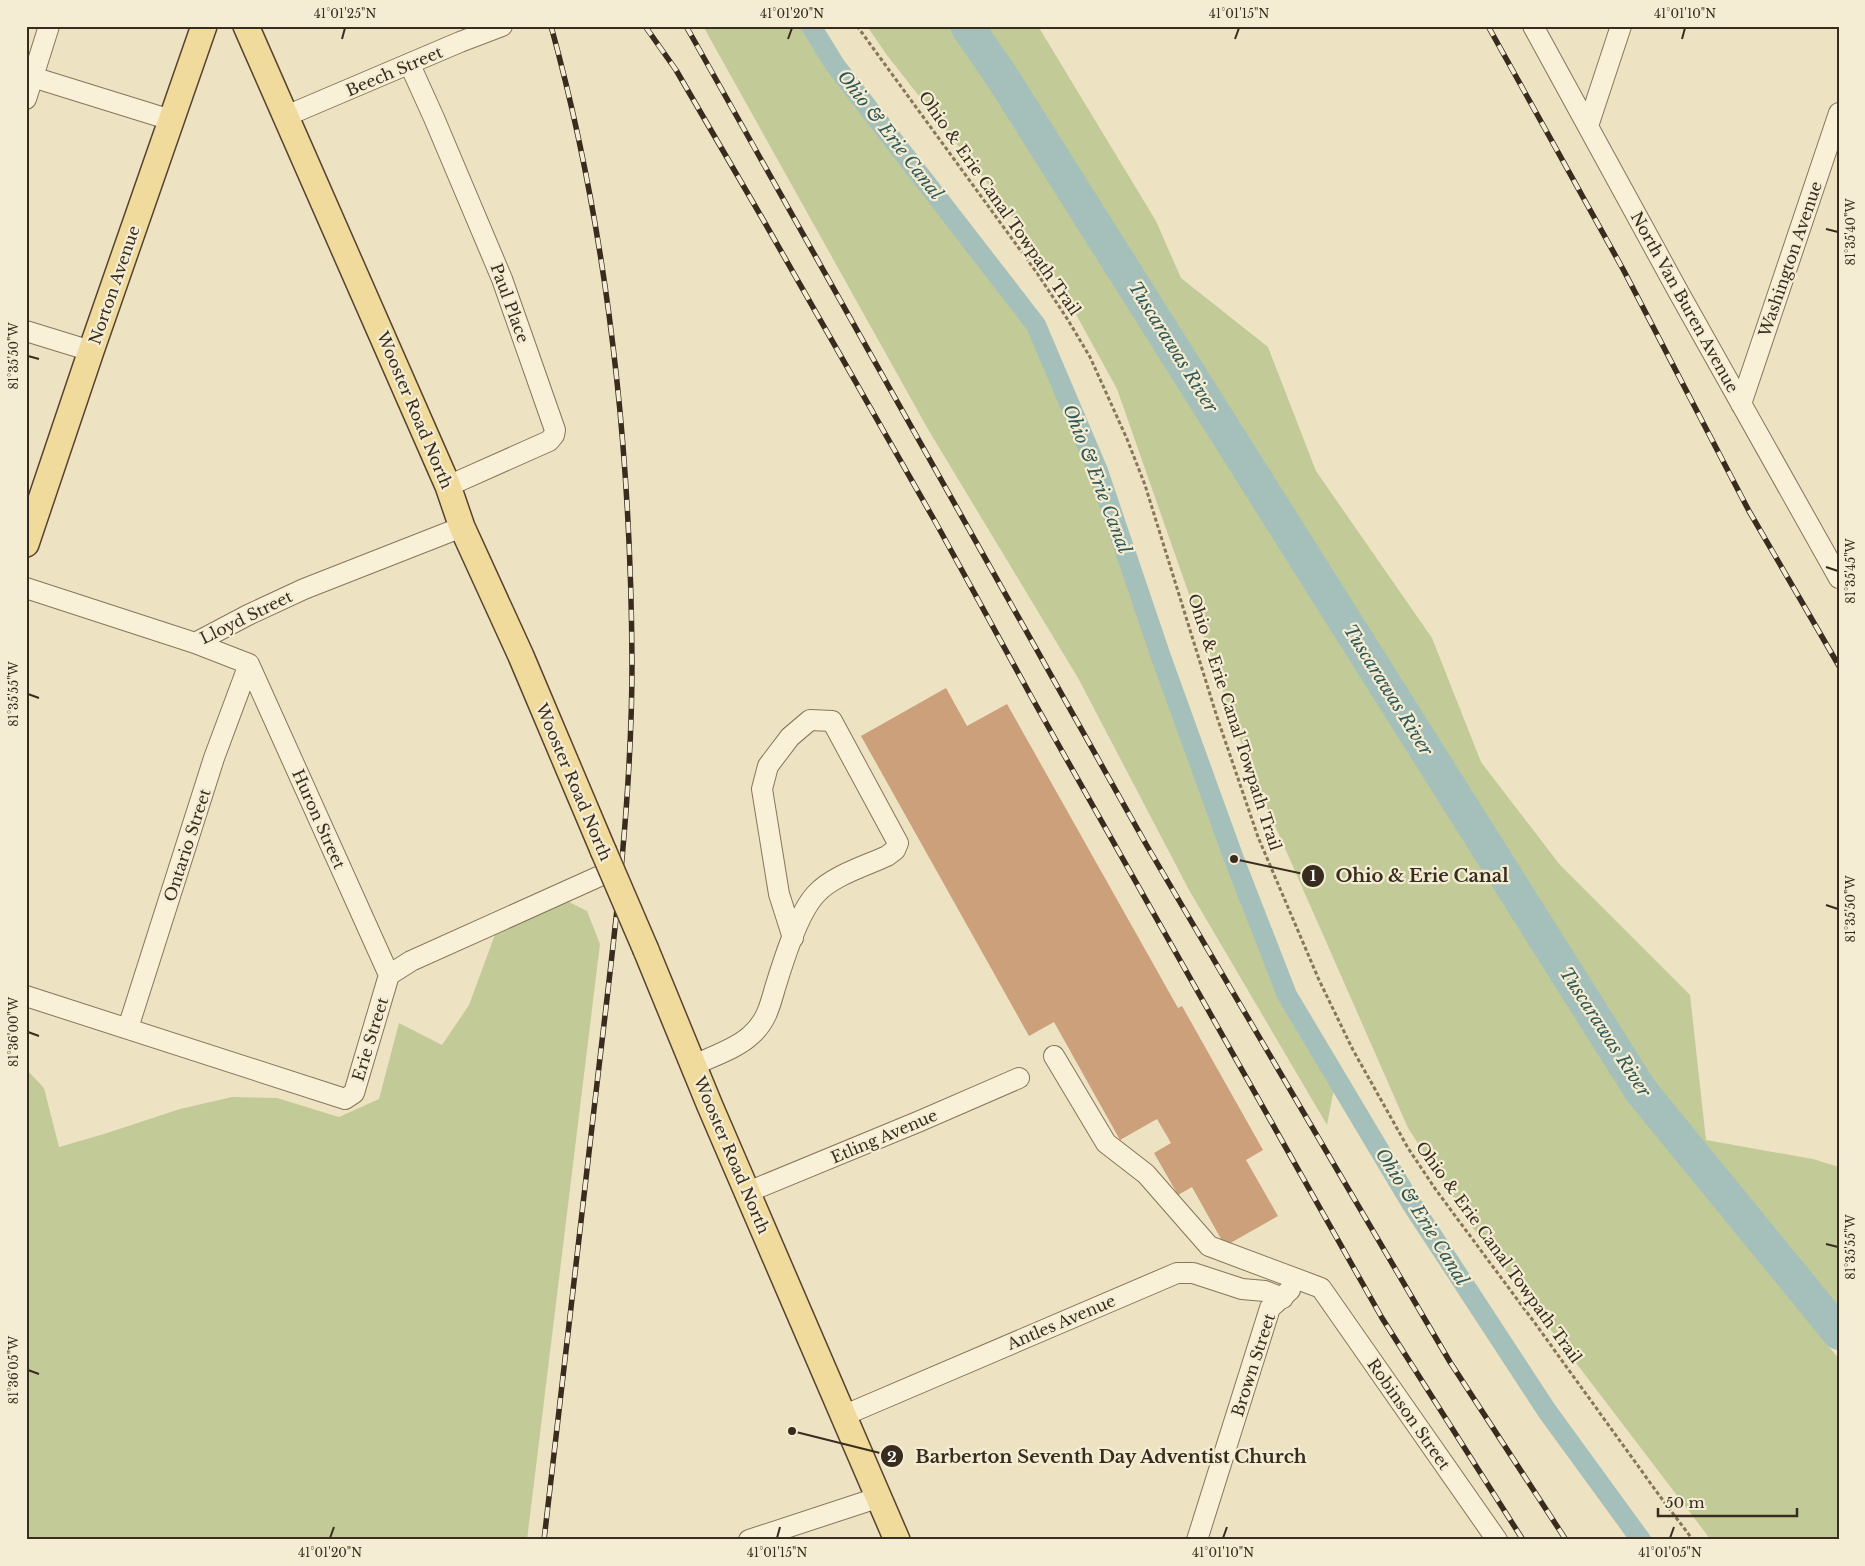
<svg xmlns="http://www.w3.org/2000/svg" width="1865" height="1566" font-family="'Libre Baskerville',serif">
	<rect width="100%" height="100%" fill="#ede3c3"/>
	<path fill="#c2cb97" d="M703 26H810L835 65 1036 325 1287 995 1336 1078 1327 1125 1189 890 1078 678 929 431Z
		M867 26H1038L1156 221 1181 278 1268 347 1316 471 1432 638 1481 762 1560 865 1690 995 1706 1140 1813 1159 1839 1167V1311L1819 1286 1708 1159 1712 1204 1839 1359V1540H1711L1473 1228 1408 1128 1251 771 1117 389 1056 278 981 175 886 54Z
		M557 896 587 911 600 944 527 1540H26V1073L29 1072 44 1088 59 1147 104 1134 180 1109 232 1097 277 1098 339 1117 379 1099 399 1023 442 1045 469 1005 500 921Z"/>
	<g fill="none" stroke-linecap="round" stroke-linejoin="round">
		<path stroke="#a5c0ba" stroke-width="20" d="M811 26 835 65 1036 325 1098 471 1161 657 1234 859 1287 995 1411 1203 1547 1411 1641 1540"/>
		<path stroke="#a5c0ba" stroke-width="34" d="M967 26 1004 80 1641 1091 1839 1333"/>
	</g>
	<path fill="#cba07a" d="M946 688 967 726 1007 704 1178 1008 1182 1006 1263 1150 1246 1160 1278 1216 1225 1246 1192 1187 1178 1195 1154 1153 1171 1143 1157 1119 1120 1140 1054 1022 1029 1036 861 736Z"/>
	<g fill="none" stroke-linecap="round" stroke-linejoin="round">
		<defs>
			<path id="minor" d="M1533 26 1679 293 1839 578
				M410 65 434 118 502 279 555 430 554 435 549 441 448 486
				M26 75 171 120
				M26 99 49 26
				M286 116 460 42 502 26
				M1588 126 1621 26
				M26 331 91 351
				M1741 404 1839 113
				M26 588 195 643 248 615 304 589 462 527
				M195 643 249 664
				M249 664 389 975
				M26 996 345 1099 354 1093 389 975 411 961 611 871
				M128 1028 214 758 249 664
				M1054 1056 1106 1143 1146 1174 1209 1246 1321 1288 1497 1540
				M694 1065C711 1057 738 1048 751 1035 766 1022 770 1006 775 988 783 962 798 913 816 894 832 876 865 866 887 856L895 850 898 843 832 721 810 720 790 737 768 766 762 789 779 894 793 938
				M748 1192 920 1121 1019 1078
				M845 1415 1177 1273H1193L1242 1289 1265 1291 1283 1298
				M749 1540 880 1497
				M1197 1540 1270 1308 1290 1290"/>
			<path id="major" d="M246 26 448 486 462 527 521 656 603 850
				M26 544 91 351 204 26
				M646 950 710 1106 897 1540"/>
		</defs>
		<use href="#minor" stroke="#88755a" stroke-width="22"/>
		<use href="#major" stroke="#55432f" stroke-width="28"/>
		<path stroke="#88755a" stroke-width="3" stroke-dasharray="4 2.5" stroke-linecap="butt" d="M857 26 1037 273 1068 320 1090 357 1127 439 1145 485 1217 717 1258 837 1319 980 1353 1050 1408 1148 1436 1190 1537 1326 1659 1495 1693 1540"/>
		<use href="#minor" stroke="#f8f0d7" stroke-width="20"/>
		<use href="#major" stroke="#f0db9c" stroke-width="25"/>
		<defs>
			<path id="rail" d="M645 26 676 70 765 223 936 523 1032 698 1382 1318 1523 1540
				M686 26 1147 846 1450 1362 1566 1540
				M1488 26 1624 271 1749 511 1839 666
				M544 1540C562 1385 580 1230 598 1075 614 939 632 801 632 663 631 449 608 233 551 26"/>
		</defs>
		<use href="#rail" stroke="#382c1e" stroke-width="5.5"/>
		<use href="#rail" stroke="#f5edd3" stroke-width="4" stroke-dasharray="11" stroke-linecap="butt"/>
		<defs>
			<path id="major-bridge" d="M603 850 646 950"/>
		</defs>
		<use href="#major-bridge" stroke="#55432f" stroke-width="28" stroke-linecap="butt"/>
		<use href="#major-bridge" stroke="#f0db9c" stroke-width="25"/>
	</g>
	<path fill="none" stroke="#382c1e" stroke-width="2" d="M342 39 345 28M788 39 792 28M1235 39 1239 28M1682 39 1685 28M1826 229 1838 232M28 356 39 359M1826 567 1838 571M28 694 39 698M1826 905 1838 909M28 1032 39 1036M1826 1244 1838 1247M28 1370 39 1374M330 1538 334 1527M777 1538 780 1527M1223 1538 1227 1527M1670 1538 1674 1527"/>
	<g text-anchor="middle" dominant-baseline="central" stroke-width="4.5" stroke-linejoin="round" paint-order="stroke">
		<g font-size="16" fill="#382c1e" stroke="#f5edd3">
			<text transform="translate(394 71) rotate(-23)">Beech Street</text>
			<text transform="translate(1000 203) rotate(55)">Ohio &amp; Erie Canal Towpath Trail</text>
			<text transform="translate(1790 259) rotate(-71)">Washington Avenue</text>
			<text transform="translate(114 285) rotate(-71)">Norton Avenue</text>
			<text transform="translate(1685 302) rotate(61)">North Van Buren Avenue</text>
			<text transform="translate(510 303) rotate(70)">Paul Place</text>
			<text transform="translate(415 410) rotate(67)">Wooster Road North</text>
			<text transform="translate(246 617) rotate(-26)">Lloyd Street</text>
			<text transform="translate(1235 722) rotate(72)">Ohio &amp; Erie Canal Towpath Trail</text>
			<text transform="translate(574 782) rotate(67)">Wooster Road North</text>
			<text transform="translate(319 819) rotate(66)">Huron Street</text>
			<text transform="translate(187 845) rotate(-72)">Ontario Street</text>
			<text transform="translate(370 1039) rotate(-73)">Erie Street</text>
			<text transform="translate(884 1136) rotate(-23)">Etling Avenue</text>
			<text transform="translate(732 1155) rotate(67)">Wooster Road North</text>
			<text transform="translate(1499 1252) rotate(54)">Ohio &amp; Erie Canal Towpath Trail</text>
			<text transform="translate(1061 1322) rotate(-23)">Antles Avenue</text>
			<text transform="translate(1253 1365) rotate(-72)">Brown Street</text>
			<text transform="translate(1409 1414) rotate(55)">Robinson Street</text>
		</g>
		<g font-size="18" font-style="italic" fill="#2e5757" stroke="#f5edd3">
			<text transform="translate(890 135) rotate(52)">Ohio &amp; Erie Canal</text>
			<text transform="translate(1173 347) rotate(58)">Tuscarawas River</text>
			<text transform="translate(1097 479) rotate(69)">Ohio &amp; Erie Canal</text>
			<text transform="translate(1388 690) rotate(58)">Tuscarawas River</text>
			<text transform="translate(1605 1032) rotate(57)">Tuscarawas River</text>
			<text transform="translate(1422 1217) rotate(58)">Ohio &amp; Erie Canal</text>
		</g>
	</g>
	<path fill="none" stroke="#382c1e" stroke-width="2" d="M1234 859L1313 876M792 1431L892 1456"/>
	<g fill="#382c1e" stroke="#f5edd3" stroke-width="2">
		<circle cx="1234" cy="859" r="5"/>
		<circle cx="792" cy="1431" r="5"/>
		<circle cx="1313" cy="876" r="12"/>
		<circle cx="892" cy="1456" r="12"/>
	</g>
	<g font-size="15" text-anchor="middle" font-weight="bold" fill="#fff">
		<text x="1313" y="881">1</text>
		<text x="892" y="1462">2</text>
	</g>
	<g font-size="18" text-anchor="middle" font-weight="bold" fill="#382c1e" stroke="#f5edd3" stroke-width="4.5" stroke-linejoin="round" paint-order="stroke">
		<text x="1422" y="882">Ohio &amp; Erie Canal</text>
		<text x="1111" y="1463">Barberton Seventh Day Adventist Church</text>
	</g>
	<rect width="1865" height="1566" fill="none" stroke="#f5edd3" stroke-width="55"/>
	<path d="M1658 1508v8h139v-8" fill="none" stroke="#382c1e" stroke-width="2.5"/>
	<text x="1665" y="1508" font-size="15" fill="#382c1e" stroke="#f5edd3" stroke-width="4" paint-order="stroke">50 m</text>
	<rect x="28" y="28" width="1810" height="1510" fill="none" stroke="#382c1e" stroke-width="2"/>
	<g font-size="12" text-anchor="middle" fill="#382c1e">
		<text x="345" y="18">41°01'25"N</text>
		<text x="792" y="18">41°01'20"N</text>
		<text x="1239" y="18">41°01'15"N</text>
		<text x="1685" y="18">41°01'10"N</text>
		<text transform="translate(1851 232) rotate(-90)" y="4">81°35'40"W</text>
		<text transform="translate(14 356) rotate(-90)" y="4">81°35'50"W</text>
		<text transform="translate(1851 571) rotate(-90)" y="4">81°35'45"W</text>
		<text transform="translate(14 694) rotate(-90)" y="4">81°35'55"W</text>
		<text transform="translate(1851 909) rotate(-90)" y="4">81°35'50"W</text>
		<text transform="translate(14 1032) rotate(-90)" y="4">81°36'00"W</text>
		<text transform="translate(1851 1247) rotate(-90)" y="4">81°35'55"W</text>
		<text transform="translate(14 1370) rotate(-90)" y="4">81°36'05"W</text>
		<text x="330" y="1557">41°01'20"N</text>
		<text x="777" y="1557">41°01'15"N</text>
		<text x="1223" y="1557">41°01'10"N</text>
		<text x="1670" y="1557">41°01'05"N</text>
	</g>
</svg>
